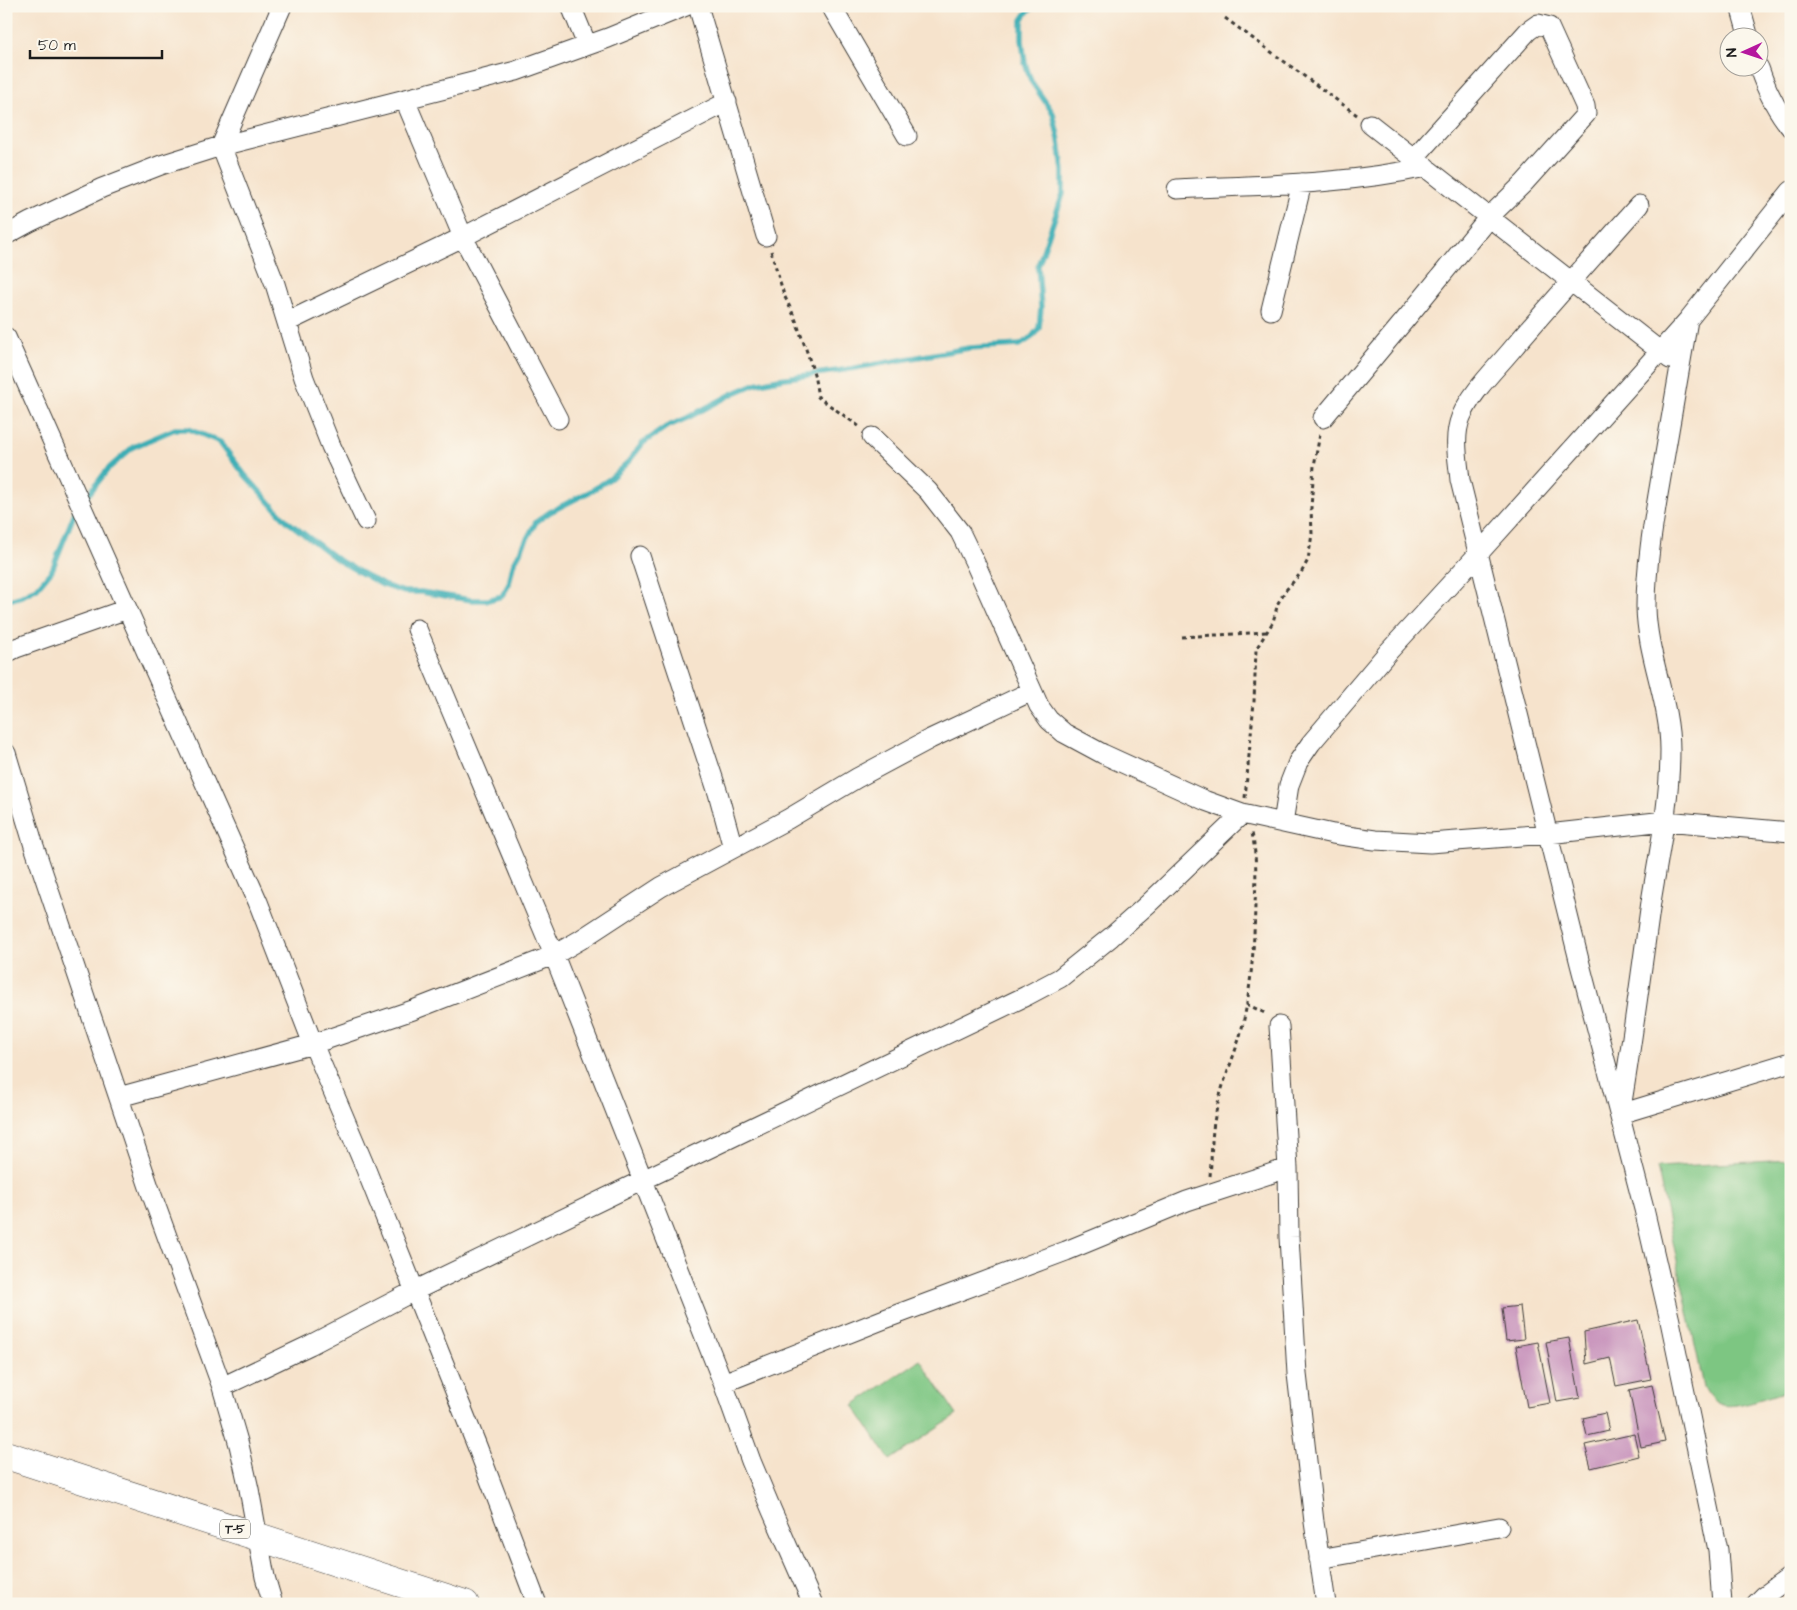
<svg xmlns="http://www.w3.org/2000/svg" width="1797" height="1610" font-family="'Architects Daughter',sans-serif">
	<rect width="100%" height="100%" fill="#fbf7ec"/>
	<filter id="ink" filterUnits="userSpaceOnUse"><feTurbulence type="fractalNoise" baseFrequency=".02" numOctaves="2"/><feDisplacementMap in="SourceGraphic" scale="10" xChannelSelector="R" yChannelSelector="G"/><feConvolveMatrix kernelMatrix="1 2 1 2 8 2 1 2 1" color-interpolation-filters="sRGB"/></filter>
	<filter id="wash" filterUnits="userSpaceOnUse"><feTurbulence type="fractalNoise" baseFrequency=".0096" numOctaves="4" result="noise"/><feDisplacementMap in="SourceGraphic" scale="20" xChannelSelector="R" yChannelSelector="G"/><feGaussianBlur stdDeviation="1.12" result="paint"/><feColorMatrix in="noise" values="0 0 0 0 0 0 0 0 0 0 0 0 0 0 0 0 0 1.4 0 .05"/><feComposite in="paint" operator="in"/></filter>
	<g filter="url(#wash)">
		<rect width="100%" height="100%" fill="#f6e3cc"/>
		<path fill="#7dc682" stroke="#4c714f" d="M1791 1160V1389C1777 1394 1736 1409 1723 1405 1713 1403 1708 1395 1704 1387L1657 1167Z
			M920 1360 957 1415 890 1460 853 1405Z"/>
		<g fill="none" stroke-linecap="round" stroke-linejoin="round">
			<path stroke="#3daeb5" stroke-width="5.5" d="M6 601 22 596 37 588 52 570 75 512 108 469 133 447 175 429H189L220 442 244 474 287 521 338 560 383 585 404 592H421L471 600H488L502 596 509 584 513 565 536 522 550 512 591 491 611 478 629 461 643 443 666 427 687 418 734 393 755 384 779 379 844 370 969 348 1020 345 1032 337 1039 328 1041 308 1038 266 1063 194V171L1059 140 1053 113 1031 81 1025 63 1022 40V20L1028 11 1035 6"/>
		</g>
		<g id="blocks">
			<path fill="#c792bb" d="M1520 1306 1524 1339 1506 1341 1502 1308Z
				M1638 1320 1651 1379 1616 1386 1610 1358 1586 1364 1584 1332Z
				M1569 1338 1580 1398 1557 1402 1546 1342Z
				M1538 1342 1550 1403 1527 1407 1516 1346Z
				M1652 1385 1665 1442 1641 1447 1629 1390Z
				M1605 1413 1609 1431 1587 1436 1583 1418Z
				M1634 1434 1639 1456 1591 1468 1585 1445Z"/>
		</g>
	</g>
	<g filter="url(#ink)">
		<use href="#blocks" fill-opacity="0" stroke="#3d3a36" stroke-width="1"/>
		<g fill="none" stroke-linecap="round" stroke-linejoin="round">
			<defs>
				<path id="minor" d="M282 6 221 146 275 284 304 378 331 446 366 521
					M571 6 587 45
					M698 6 766 236
					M831 6 907 136
					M1740 6 1749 38
					M1759 68C1766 89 1776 110 1791 128
					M405 100 463 237 558 419
					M1370 124 1670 359
					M1177 189C1260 185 1344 185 1426 167
					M1639 205C1597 252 1555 299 1514 347 1496 369 1472 391 1461 417 1453 437 1458 459 1460 480L1580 964 1644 1209 1670 1321 1718 1550 1722 1604
					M6 235 30 222 102 188 161 165 221 146 516 71 608 38 686 6
					M1271 310 1302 183
					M1688 320C1679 375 1669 429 1660 483 1653 524 1646 566 1646 607 1647 656 1670 702 1670 750 1670 802 1659 852 1651 902 1641 973 1632 1044 1620 1114L1791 1062
					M287 322 463 237 727 102
					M6 337 258 902 313 1044 363 1162 477 1446 537 1604
					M1323 418 1409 315 1489 217 1524 183 1586 114 1585 106 1549 27 1538 24 1528 31 1414 158
					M872 437 928 491 960 532 976 565 1039 706 1049 720 1064 733 1103 754 1206 801 1242 814 1333 834 1375 840 1430 843 1548 834 1665 821 1791 832
					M640 556 718 793 733 848
					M417 629 554 955 723 1383 751 1461 772 1511 813 1604
					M6 653 16 648 127 609
					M6 753 34 846 149 1187 222 1387 239 1445 249 1489 265 1577 273 1604
					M1283 823 1289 785 1298 762 1311 743 1389 651 1479 553 1688 320 1791 191
					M1279 1026 1288 1168 1289 1237 1297 1374 1314 1522 1326 1604
					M119 1097 313 1044 413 1010 554 955 580 940 661 887 788 819 857 778 930 739 1032 691
					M723 1383 882 1320 1066 1251 1187 1201 1288 1168
					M222 1387 310 1345 414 1291 643 1180 1026 996 1060 978 1111 937 1148 904 1242 814
					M1319 1559 1499 1527
					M1756 1604 1764 1596 1791 1576"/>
				<path id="primary" d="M6 1455 465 1604"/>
			</defs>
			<use href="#minor" stroke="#3d3a36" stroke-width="21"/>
			<use href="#primary" stroke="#3d3a36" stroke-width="29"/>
			<path stroke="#3d3a36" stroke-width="3" stroke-dasharray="4 4" stroke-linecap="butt" d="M1225 18 1357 115
				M771 251 784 295 795 318 807 352 814 374 818 397 860 427
				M1182 637 1267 632
				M1245 798 1254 702 1256 649 1273 622 1278 603 1285 591 1301 573 1308 560 1312 534 1311 508 1314 466 1320 434
				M1246 1004 1267 1014
				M1210 1176C1212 1155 1211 1133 1216 1112 1221 1086 1232 1062 1240 1036 1251 994 1254 949 1255 905 1256 881 1257 857 1252 833"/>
			<use href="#minor" stroke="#fff" stroke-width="19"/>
			<use href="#primary" stroke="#fff" stroke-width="28"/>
		</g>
	</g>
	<g text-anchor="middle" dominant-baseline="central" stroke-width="4" stroke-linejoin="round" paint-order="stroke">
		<rect fill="#fbf7ec" stroke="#5f5e5a" stroke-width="1" x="220" y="1519.5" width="30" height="19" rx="4"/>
		<g font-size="12" font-weight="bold" fill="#1c1c1c">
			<text x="235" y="1529">T-5</text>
		</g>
	</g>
	<rect width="1797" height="1610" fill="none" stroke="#fbf7ec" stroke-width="25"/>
	<g transform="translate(1744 52) rotate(267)"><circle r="24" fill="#fbf7ec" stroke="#a29f99"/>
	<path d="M0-4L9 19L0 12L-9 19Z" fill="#b5179e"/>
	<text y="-8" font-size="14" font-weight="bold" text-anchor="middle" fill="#1c1c1c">N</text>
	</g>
	<path d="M30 50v8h132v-8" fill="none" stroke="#1c1c1c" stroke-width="2.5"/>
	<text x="38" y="50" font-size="15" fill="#1c1c1c" stroke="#fbf7ec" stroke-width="4" paint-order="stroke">50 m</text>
</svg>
